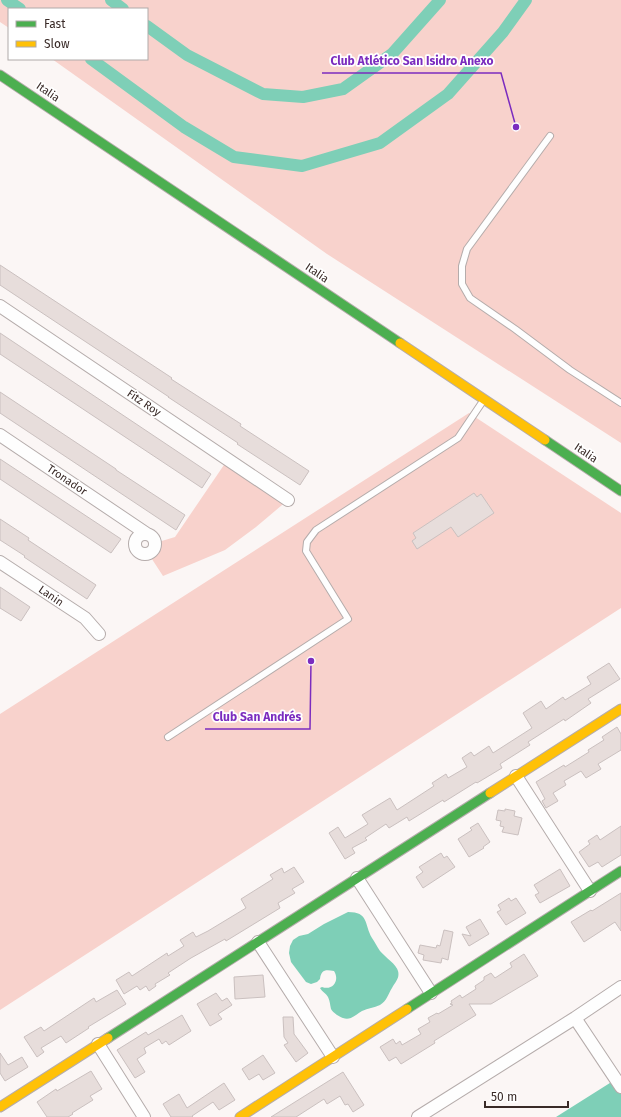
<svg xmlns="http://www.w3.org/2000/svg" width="621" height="1117" font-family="'Fira Sans',sans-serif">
	<rect width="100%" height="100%" fill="#fbf6f5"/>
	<path fill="#f8d2cc" d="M0 0H621V443L327 254 52 59H147V9H9V28L0 22Z
		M469 413 621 513V608L0 1010V714Z
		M228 459 288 500 256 527 225 550 163 576 148 553 153 549 155 543 175 537Z"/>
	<path fill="#7ecfb7" d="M348 912C369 912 364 924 372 938 375 942 377 947 380 951 385 957 397 965 398 971 400 978 395 982 392 988 388 994 387 1001 380 1005 374 1008 368 1008 362 1011 356 1014 351 1021 343 1018 340 1017 333 1013 331 1009 330 1005 330 1001 328 997 326 993 322 992 320 988L322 987C333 991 340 980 334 971 325 969 321 970 320 979L317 982 311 984 306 982 291 962 289 953 290 946 293 940 299 936 308 934 324 924Z
		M621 1076V1117H556Z"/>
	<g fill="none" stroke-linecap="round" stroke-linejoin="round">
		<path stroke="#7ecfb7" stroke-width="12" d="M7 0 20 9
			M111 0 123 9
			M147 26 187 55 263 94 303 97 343 89 392 54 440 0
			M91 59 184 127 234 157 302 166 380 143 448 94 503 32 526 0"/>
	</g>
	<path fill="#e7dddb" stroke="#cac0bf" d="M0 265 172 378 171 379 241 424 240 426 309 471 300 485 237 444 238 443 168 397H169L0 285Z
		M0 333 211 474 202 488 0 354Z
		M0 392 116 469V470L185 515 176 530 0 413Z
		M0 459 121 539 111 553 0 479Z
		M474 493 477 497 481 494 494 513 458 537 451 527 417 549 412 541 416 538 413 533Z
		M0 519 29 538 28 540 96 585 87 599 24 557 25 556 0 540Z
		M0 587 30 607 21 621 0 608Z
		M609 663 620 679 588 699 591 703 565 721 564 719 528 742 530 745 500 764 502 768 477 783 476 782 444 802 443 800 409 821 407 817 389 828 386 824 365 838 367 840 352 848 355 853 345 859 329 833 338 827 345 838 368 824 362 815 390 798 397 810 434 786 432 783 446 774 448 778 467 767 462 758 471 752 474 756 489 746 493 753 532 728 523 713 541 701 546 709 563 697 565 700 591 684 587 677Z
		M617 727 621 734V750L598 764 601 769 586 778 581 771 564 781 566 785 553 793 558 801 546 808 542 801 545 799 536 782 564 765 565 767 589 752 588 750 604 740 602 737Z
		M505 809 515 811 514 816 522 818 518 835 502 832 504 827 500 826 501 821 496 820 498 810 505 811Z
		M478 823 490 842 483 847 484 848 469 857 458 839 472 830 470 828Z
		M621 826V855L602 867 598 862 589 867 579 852 590 844 588 841 597 835 600 840Z
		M441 853 444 858 447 856 455 867 423 888 416 877 423 872 419 867Z
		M294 867 304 882 292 889 295 893 278 903 280 908 226 941 225 939 191 958 168 973 170 975 155 984 156 986 149 991 146 986 140 990 137 986 124 994 116 980 129 972 132 976 167 953 168 956 184 946 180 940 193 932 196 937 208 931 246 908 241 899 273 879 270 875 282 868 284 873Z
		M560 869 570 886 540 903 535 895 539 893 534 885Z
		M621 893V931L615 922 584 942 571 922 591 910 592 911Z
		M509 898 511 901 516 898 526 913 506 925 497 912 501 910 498 905Z
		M480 919 489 934 469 946 462 934 471 936 466 927Z
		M444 930 453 932 448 960 442 958 441 963 423 960 424 955 418 953 420 945 436 948 437 945 440 946Z
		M524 954 538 976 491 1004H469L476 1015 434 1041 435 1043 401 1064 396 1057 389 1061 380 1047 393 1039 396 1044 400 1041 402 1045 421 1034 418 1029 430 1022 428 1018 437 1013 438 1014 453 1005 450 1004 452 1003 451 1001 460 995 462 998 476 989 475 986 484 980V977L491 973 495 978 512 967 510 963Z
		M263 975 265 997 235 999 234 977Z
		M117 990 126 1004 88 1027 89 1028 66 1043 61 1036 41 1048 44 1052 37 1057 24 1037 41 1027 44 1031 94 998 96 1002Z
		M216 993 222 1001 227 998 232 1005 218 1014 222 1019 210 1026 197 1004Z
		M182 1015 191 1031 169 1045 166 1041 162 1044 159 1039 144 1048 146 1053 137 1059 145 1072 135 1078 117 1050 146 1032 148 1035Z
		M283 1017H293L294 1034 308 1053 296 1062 284 1045 288 1043 284 1037Z
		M0 1053 8 1065 22 1057 28 1067 5 1081 0 1073Z
		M263 1055 275 1073 263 1080 259 1074 249 1080 242 1069Z
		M91 1071 102 1089 90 1096 93 1100 72 1113 73 1114 68 1117H47L37 1102 56 1089 57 1091Z
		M343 1072 364 1105 353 1112 348 1104 345 1105 340 1096 327 1104 324 1099 296 1117H271Z
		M224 1083 235 1100 219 1110 213 1102 192 1116 193 1117H171L163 1104 179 1094 187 1108Z"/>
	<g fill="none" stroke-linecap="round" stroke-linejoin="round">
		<defs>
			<path id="lane" d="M550 136 467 249 462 266V284L470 298 515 329 570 370 621 403
				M168 737 348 619 306 551 307 542 316 530 458 438 483 401"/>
			<path id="street" d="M0 306 288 500
				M0 435 147 534
				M135 544a10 10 0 1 1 20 0a10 10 0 1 1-20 0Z
				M0 562 85 618 99 634
				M516 776 590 891
				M357 878 431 993
				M258 942 333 1057
				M575 1018 621 1087
				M98 1044 144 1117
				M418 1117 575 1018 621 987"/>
			<path id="fast" d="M0 75 400 343
				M545 440 621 491
				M407 1009 621 871
				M108 1038 490 793"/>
			<path id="slow" d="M400 343 545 440
				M490 793 621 709
				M0 1107 108 1038
				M240 1117 407 1009"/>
		</defs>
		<use href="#lane" stroke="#b5acab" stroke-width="8"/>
		<use href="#street" stroke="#b5acab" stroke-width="14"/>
		<use href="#fast" stroke="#b5acab" stroke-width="11"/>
		<use href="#slow" stroke="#b5acab" stroke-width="11"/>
		<use href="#lane" stroke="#fefefe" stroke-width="6"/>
		<use href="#street" stroke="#fefefe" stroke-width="12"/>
		<use href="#fast" stroke="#4caf50" stroke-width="9"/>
		<use href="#slow" stroke="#ffc107" stroke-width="9"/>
	</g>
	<g text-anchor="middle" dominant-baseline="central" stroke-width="3.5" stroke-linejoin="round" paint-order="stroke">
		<g font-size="11" fill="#392a27" stroke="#fff">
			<text transform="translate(48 92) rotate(34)">Italia</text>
			<text transform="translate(317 273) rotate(34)">Italia</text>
			<text transform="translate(144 403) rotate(34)">Fitz Roy</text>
			<text transform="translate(586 453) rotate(34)">Italia</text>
			<text transform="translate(67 480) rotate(34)">Tronador</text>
			<text transform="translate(51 596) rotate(34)">Lanin</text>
		</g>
	</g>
	<path fill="none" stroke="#7b2cbf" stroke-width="1.5" d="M516 127L501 73H322M311 661L310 729H205"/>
	<g fill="#7b2cbf" stroke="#fff" stroke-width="1.5">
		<circle cx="516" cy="127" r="4"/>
		<circle cx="311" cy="661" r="4"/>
	</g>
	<g font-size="12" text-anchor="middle" font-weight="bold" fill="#7b2cbf" stroke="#fff" stroke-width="3.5" stroke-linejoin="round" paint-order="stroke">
		<text x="412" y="65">Club Atlético San Isidro Anexo</text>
		<text x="257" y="721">Club San Andrés</text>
	</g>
	<rect x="8" y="8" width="140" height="52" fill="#ffffff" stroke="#b0aaa9"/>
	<rect x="16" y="21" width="20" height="6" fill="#4caf50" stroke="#b0aaa9"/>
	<text x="44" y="28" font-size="12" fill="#392a27">Fast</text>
	<rect x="16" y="41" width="20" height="6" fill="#ffc107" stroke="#b0aaa9"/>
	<text x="44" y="48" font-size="12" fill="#392a27">Slow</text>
	<path d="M485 1101v6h83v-6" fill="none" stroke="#392a27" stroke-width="2"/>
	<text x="491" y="1101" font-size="12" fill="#392a27" stroke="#ffffff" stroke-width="3" paint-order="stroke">50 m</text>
</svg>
